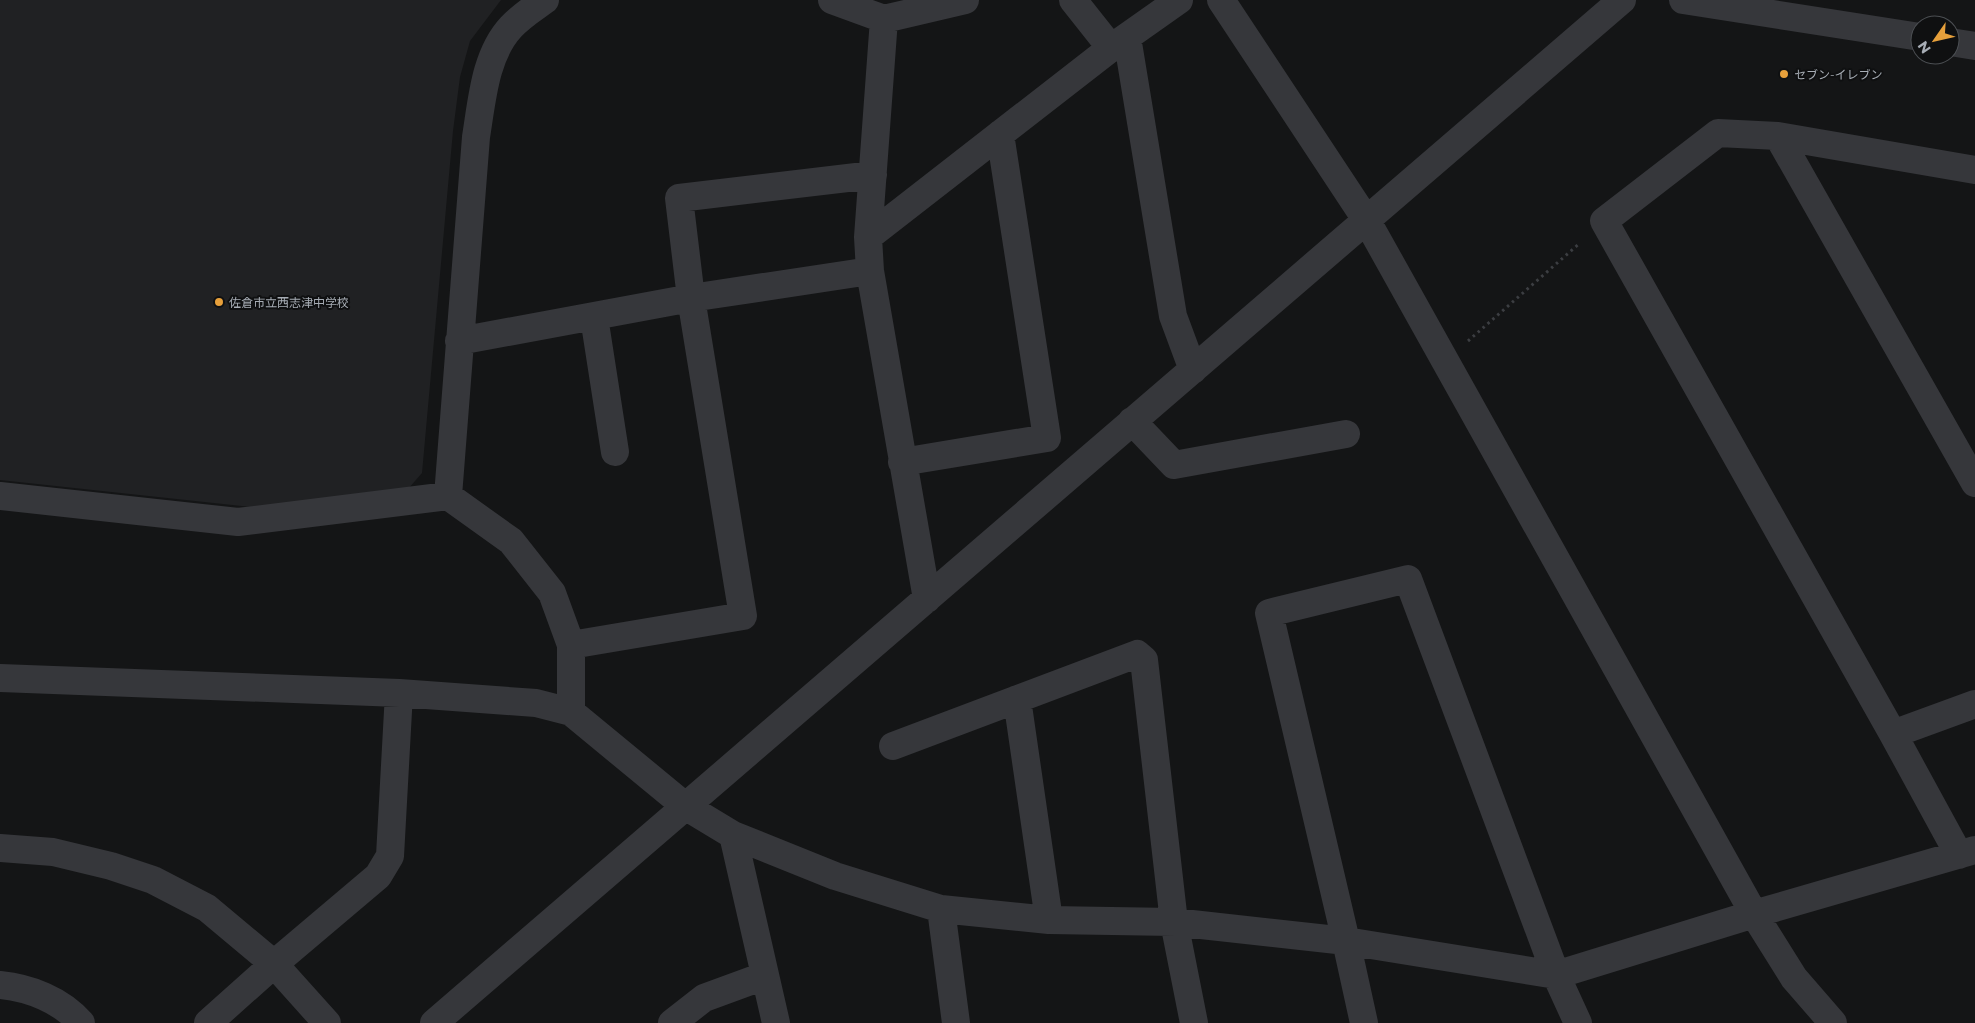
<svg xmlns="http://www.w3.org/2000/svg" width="1975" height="1023" font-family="Montserrat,'Noto Sans JP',sans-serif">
	<rect width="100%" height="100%" fill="#141516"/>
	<path fill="#202123" d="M0 0H501L470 41 460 77 453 131 422 473 408 489 251 507 0 480Z"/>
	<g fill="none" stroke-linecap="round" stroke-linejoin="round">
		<path stroke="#3c3e42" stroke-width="3" stroke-dasharray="2.5 4" stroke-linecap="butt" d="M1468 341 1580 243"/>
		<path stroke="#36373b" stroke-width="28" d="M832 0 884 19 965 0
			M1073 0 1111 48
			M1221 0 1367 221 1754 914 1794 978 1833 1023
			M1683 0 1920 37
			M1127 37 1173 316 1193 370
			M1950 42 1975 46
			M1778 136 1975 483
			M868 237 884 19
			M594 317 615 452
			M459 341 691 298 870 271
			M1132 421 1174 465 1346 434
			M902 462 1047 438 1000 134
			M0 496 238 522 448 496 511 541 552 593 571 645V712L685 806 733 835 835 876 941 909 1049 920 1174 922 1346 941 1556 975 1754 914 1975 850
			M448 496 476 137C482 100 485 55 511 27 521 16 534 8 545 0
			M927 599 870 271 868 237 1111 48 1179 0
			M571 645 743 616 691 298 679 198 873 175
			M0 678 399 693 536 703 571 712
			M1017 699 1049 920
			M1893 734 1975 704
			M893 746 1137 654 1144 660 1174 922 1194 1023
			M733 835 776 1023
			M0 848 53 852 111 866 153 880 207 908 274 964 327 1023
			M1959 855 1893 734 1604 221 1718 133 1778 136 1975 170
			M941 909 956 1023
			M0 985C30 988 61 1000 81 1023
			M208 1023 274 964 378 876 390 856 399 693
			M434 1023 1622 0
			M672 1023 704 998 764 976
			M1364 1023 1346 941 1269 613 1408 579 1556 975 1578 1023"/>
	</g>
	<g fill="#e7a03b" stroke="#0f1011" stroke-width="2">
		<circle cx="1784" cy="74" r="5"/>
		<circle cx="219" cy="302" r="5"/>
	</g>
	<g text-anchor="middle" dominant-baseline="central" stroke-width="4" stroke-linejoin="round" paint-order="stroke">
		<g font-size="12" fill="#a7adb5" stroke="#0f1011" text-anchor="start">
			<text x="1794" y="74">セブン-イレブン</text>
			<text x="229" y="302">佐倉市立西志津中学校</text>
		</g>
	</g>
	<g transform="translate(1935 40) rotate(236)"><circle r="24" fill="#0f1011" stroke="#4c4f53"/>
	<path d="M0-4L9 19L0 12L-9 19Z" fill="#e7a03b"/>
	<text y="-8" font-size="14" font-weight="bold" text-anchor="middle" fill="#a7adb5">N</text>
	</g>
</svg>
